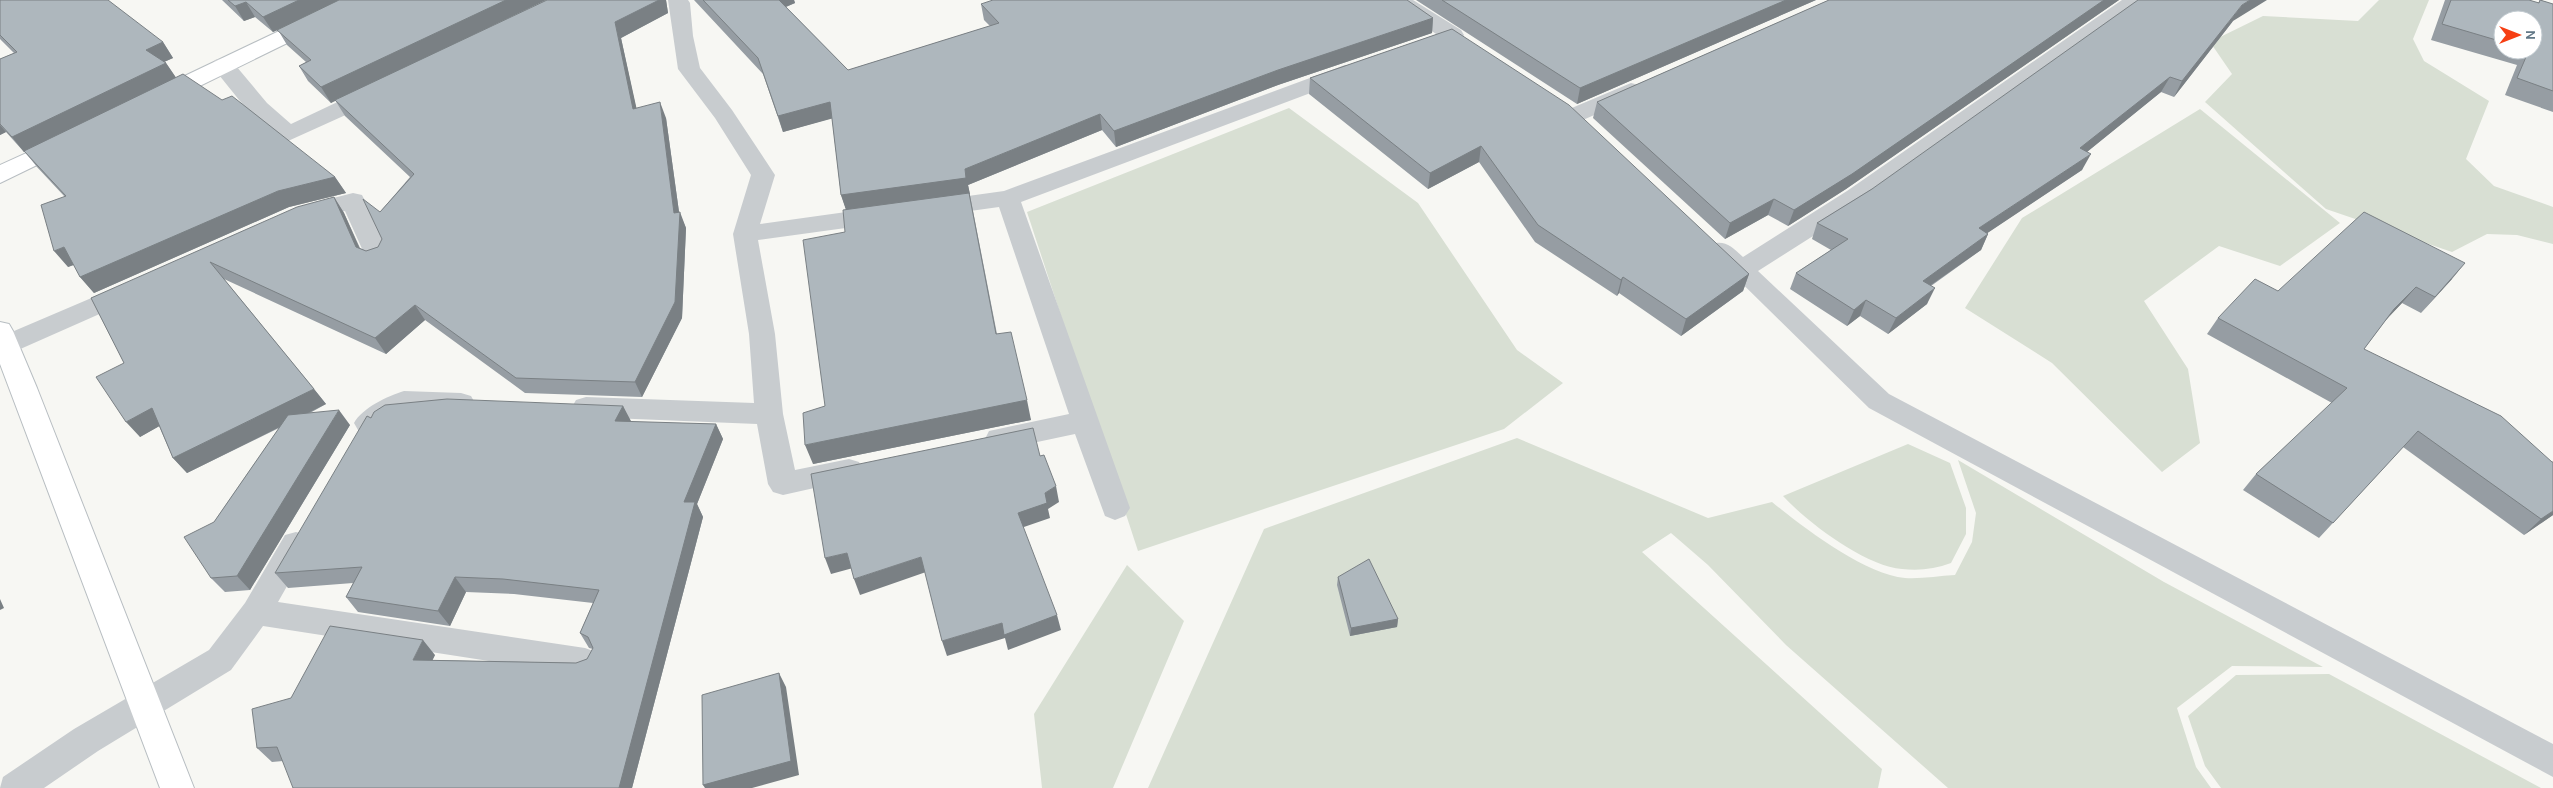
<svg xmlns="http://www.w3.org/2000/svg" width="2553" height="788" font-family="Karla,sans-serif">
	<rect width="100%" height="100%" fill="#f7f7f3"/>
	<path fill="#d8dfd3" d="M2379 0H2429L2413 39 2424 61 2489 101 2466 159 2494 186 2553 207V244L2517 235 2487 234 2452 252 2326 209 2205 102 2232 74 2210 42 2263 16 2358 21Z
		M1289 108 1418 203 1517 350 1563 383 1504 429 1138 551 1027 212Z
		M2200 109 2340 223 2280 266 2219 246 2144 301 2188 369 2200 443 2162 472 2052 363 1965 308 2022 218Z
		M1517 438 1708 518 1772 502C1804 528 1864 574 1905 578 1921 579 1938 576 1955 575L1972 542 1976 513 1958 460 2164 582 2323 667 2232 666 2177 708 2196 767 2211 788H1948L1786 645 1708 565 1671 533 1642 552 1882 769 1878 788H1148L1264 529Z
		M1908 444 1950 463 1966 508V534L1951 563C1935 569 1919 571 1902 569 1865 566 1808 523 1783 496Z
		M1127 565 1184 621 1113 788H1042L1034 714Z
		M2329 674 2541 788H2221L2205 766 2188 716 2236 675Z"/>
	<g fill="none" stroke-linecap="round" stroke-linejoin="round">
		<defs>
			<path id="secondary" d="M344 0H370L367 4 167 102 159 104 151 102 148 97 151 92Z
				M64 136 72 138 76 143 72 148 0 183V165Z
				M0 322 9 324 13 331 37 388 194 788H160L0 364Z"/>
		</defs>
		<use href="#secondary" stroke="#b8bec2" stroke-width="2"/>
		<path fill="#c8cccf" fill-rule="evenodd" d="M668 0H688L690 3 693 36 700 68 732 110 775 175 760 224 882 207 891 209 894 215 891 221 882 223 758 240 775 334 783 414 795 470 849 459 859 462 863 470 859 478 783 495 773 492 768 484 757 424 586 417 576 414 572 407 576 400 586 397 754 403 749 334 733 234 751 175 715 118 678 69Z
			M1389 0H1413L1461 30 1464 35 1461 40 1453 41 1445 40 1392 4Z
			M2122 0H2146L2143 4 1865 203 1758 271 1889 394 2553 744V777L1869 408 1708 250 1711 244C1726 240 1732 247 1743 257L1847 191Z
			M223 58 231 60 267 103 291 124 365 89 373 87 381 89 384 94 381 99 288 141C262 134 232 90 215 70L212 65 215 60Z
			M1345 65 1353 67 1356 72 1353 77 1021 202 1130 508 1125 516 1115 520 1105 516 1075 434 999 450 989 447 985 439 989 431 1069 414 999 207 934 216 925 214 922 208 925 202 1004 191Z
			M1631 83 1639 85 1642 90 1639 95 1583 120 1575 122 1567 120 1564 115 1567 110Z
			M353 193 362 195 365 201 390 256 386 262 377 265 368 262 345 211 303 222 294 220 291 214 294 208Z
			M129 282 138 285 142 291 138 297 0 358V337Z
			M404 391 461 393 471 396 475 403 471 410C451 416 423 406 408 412 389 419 380 437 358 430L354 423C362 408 388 396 404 391Z
			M296 532 307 535 311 544 278 602 585 648 596 652 601 662 596 672 585 676 263 626 231 670 98 751 44 788H0L3 777 74 729 209 650 245 603 285 535Z"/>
		<use href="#secondary" fill="#fff" fill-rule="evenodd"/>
	</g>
	<path fill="#969da3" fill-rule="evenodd" d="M0 0 163 42 173 58 164 62 166 63 176 78 335 177 346 193 289 207 94 293 80 277 74 265 68 267 65 197 37 167 25 152H24L6 132 0 135V59L14 53 0 39Z
		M222 0H546L373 82 547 0H666L668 13 621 38 636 108 666 118 679 212 686 228 682 318 642 397 525 393 425 320 386 354 224 279 314 389 326 404 310 413 350 425 250 590 225 592 211 578 214 522 279 428 187 473 173 458 159 426 140 437 124 363 91 298 334 197 344 213 360 248 366 251 378 247 382 239 380 212 410 177 345 116 335 100 331 103 308 81 299 66 306 62 287 45 278 30 273 32 255 17 244 21Z
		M691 0H794L795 3 786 7 848 70 990 26 984 20 981 4 1433 18 1432 33 1278 85 1116 147 1102 130 968 185 997 334 1031 420 813 464 825 406 845 232 846 209 841 195 832 118 783 132 763 74 694 0Z
		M1416 0H1816L1577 104Z
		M1829 0H2119L1846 189 1788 226 1768 215 1725 239 1593 118 1597 102Z
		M2445 0H2528L2538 3 2540 0 2553 4V112L2505 95 2517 65 2431 40ZM2503 20 2533 50H2503Z
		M2233 21 2174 97 2161 92 2087 152 2082 170 1987 233 1988 234 1981 250 1931 286 1927 304 1888 334 1860 316 1847 326 1790 289 1796 273 1831 250 1812 239 1817 223 1872 189Z
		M1452 29 1749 274 1743 291 1681 336 1619 293 1617 296 1535 242 1479 162 1428 189 1309 94 1310 78Z
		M2452 279 2421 313 2402 303 2385 321 2364 349 2553 515 2524 535 2403 447 2319 538 2243 490 2256 474 2332 403 2207 334 2218 318 2278 291Z
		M623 406 630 422 716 424 723 439 697 504 703 517 632 788 283 761 272 762 257 748 291 698 435 655 432 660 576 663 587 659 593 649 589 648 580 633 593 603 514 594 466 592 450 626 358 612 346 597 353 583 288 588 275 573 371 418Z
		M1338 577 1398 619 1397 627 1350 636 1337 585Z"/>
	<path fill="#7a8084" d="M299 0H340L273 32 263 17Z
		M506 0H546L331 103 321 87Z
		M659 0H666L668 13 621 38 640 124 633 109 615 22Z
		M775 0H794L795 3 778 10Z
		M1786 0H1816L1577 104 1580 88Z
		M2104 0H2119L1846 189 1788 226 1794 210Z
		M2250 0H2267L2233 21 2174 97 2182 81 2242 5Z
		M246 2 255 17 244 21 235 6Z
		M1433 18 1432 33 1278 85 1116 147 1114 131 1278 70Z
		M163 42 173 58 157 65 146 50Z
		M166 63 177 79 24 152 12 137Z
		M2170 77 2161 92 2072 164 2080 148Z
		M660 102 666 118 680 219V212L686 228 682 318 642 397 635 382 674 213Z
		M830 102 834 118 783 132 778 116Z
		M1100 114 1102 130 968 185 970 194 846 210 841 195 965 169Z
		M0 125 6 132 0 135Z
		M1481 146 1479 162 1428 189 1430 173Z
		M2091 154 2082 170 1971 244 1979 228Z
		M335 177 346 193 289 207 94 293 80 277 278 191Z
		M334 197 344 213 366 263 356 247Z
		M1774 199 1768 215 1725 239 1730 223Z
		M1988 234 1981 250 1915 296 1923 281Z
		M64 247 78 263 68 267 54 251Z
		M2465 263 2452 279 2421 313 2435 297Z
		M1749 274 1743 291 1681 336 1686 319Z
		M1623 277 1619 293 1617 296 1621 280Z
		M2416 287 2402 303 2381 325 2394 309Z
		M1935 288 1927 304 1888 334 1896 318Z
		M1866 300 1860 316 1847 326 1854 310Z
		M415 305 425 320 386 354 375 338Z
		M314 389 326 404 187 473 173 458Z
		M1027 400 1031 420 813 464 805 445Z
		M623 406 631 421 623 437 615 421Z
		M152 408 165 423 140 437 126 422Z
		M339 410 350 425 250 590 237 576Z
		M716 424 723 439 697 504 703 517 632 788H619L684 502Z
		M1056 486 1059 502 1048 509 1050 518 1021 528 1018 513 1045 493Z
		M2553 511V515L2524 535 2541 519Z
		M847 553 853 568 831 574 825 558Z
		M921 557 926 572 860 595 854 579Z
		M455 577 466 592 450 626 438 611Z
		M0 599 4 608 0 610Z
		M1057 615 1061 630 1008 650 1005 638 947 656 942 641 1002 623Z
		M1398 619 1397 627 1350 636 1351 628Z
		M423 640 435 655 426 674 413 660Z
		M779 673 786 687 799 775 752 788H705L703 785Z"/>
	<path fill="#aeb7bd" stroke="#7a8084" d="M0 0H108L163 42 146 50 166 63 12 137 0 124V59L17 52 0 35Z
		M228 0H299L263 17 246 2 235 6Z
		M339 0H506L321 87 299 66 311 60 277 30Z
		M547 0H659L615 22 633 109 660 102 674 213 680 212 675 302 635 382 516 378 415 305 375 338 210 262 314 389 173 458 152 408 126 422 96 377 124 363 91 298 297 207 334 197 356 247 366 251 378 247 382 239 363 199 380 212 414 174 335 100Z
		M703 0H779L848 70 999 23 981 4 993 0H1407L1433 18 1278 70 1114 131 1100 114 965 169 966 178 841 195 830 102 778 116 758 58Z
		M1442 0H1786L1580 88Z
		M1829 0H2104L1852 174 1794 210 1774 199 1730 223 1597 102Z
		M2138 0H2250L2242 5 2182 81 2170 77 2080 148 2091 154 1979 228 1988 234 1923 281 1935 288 1896 318 1866 300 1854 310 1796 273 1848 239 1817 223 1872 189Z
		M2451 0H2529L2539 3 2540 0 2553 4V91L2517 78 2529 50H2533V20H2503V42L2442 24Z
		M1452 29 1569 105 1749 274 1686 319 1623 277 1621 280 1538 225 1481 146 1430 173 1310 78Z
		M183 74 222 100 232 96 335 177 278 191 80 277 64 247 54 251 41 205 66 196 24 151Z
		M969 193 996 334 1011 332 1027 400 805 445 803 413 825 406 803 240 845 232 843 210Z
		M2364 212 2465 263 2435 297 2416 287 2394 309 2364 349 2501 416 2552 462H2553V511L2541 519 2418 431 2333 523 2256 474 2347 388 2218 318 2255 279 2278 291Z
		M447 399 623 406 615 421 716 424 684 502H695L619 788H293L277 747 257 748 252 709 291 698 330 626 423 640 413 660 576 663 587 659 593 648 588 637 580 633 599 590 503 579 455 577 438 611 346 597 362 567 275 573 367 416 371 418 374 412 385 405Z
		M339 410 237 576 211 578 184 537 214 522 288 415Z
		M1033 428 1040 456 1044 455 1056 486 1045 493 1047 503 1018 513 1057 615 1004 635 1002 623 942 641 921 557 854 579 847 553 825 558 811 474Z
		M1369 559 1398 619 1351 628 1338 577Z
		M779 673 791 761 703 785 702 695Z"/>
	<g transform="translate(2518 35) rotate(90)"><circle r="24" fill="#ffffff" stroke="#c0c9cf"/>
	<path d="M0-4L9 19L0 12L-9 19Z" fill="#f63f14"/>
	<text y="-8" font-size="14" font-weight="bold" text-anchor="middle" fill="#627887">N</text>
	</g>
</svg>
